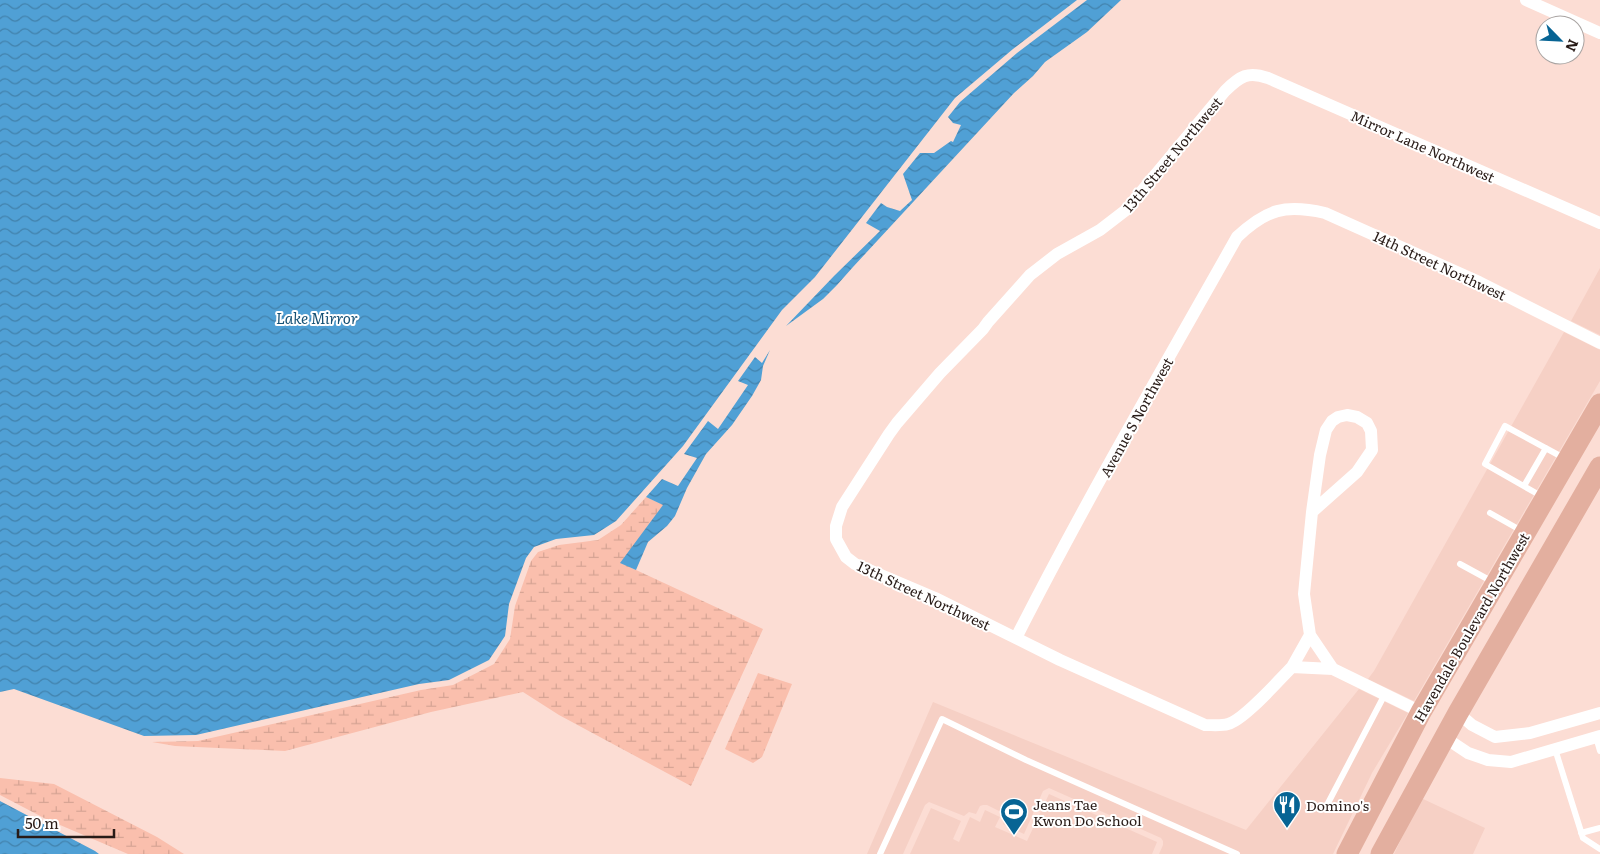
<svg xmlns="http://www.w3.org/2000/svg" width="1600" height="854" font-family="Literata,serif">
	<defs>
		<pattern id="wetland-marsh" width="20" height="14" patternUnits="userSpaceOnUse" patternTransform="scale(1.25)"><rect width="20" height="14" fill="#fabfad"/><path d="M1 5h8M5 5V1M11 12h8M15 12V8" fill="none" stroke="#d6a494"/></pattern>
		<pattern id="water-waves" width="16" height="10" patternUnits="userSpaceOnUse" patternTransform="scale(1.25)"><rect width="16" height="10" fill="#50a0d5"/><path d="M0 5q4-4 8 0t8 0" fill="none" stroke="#4282ac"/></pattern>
	</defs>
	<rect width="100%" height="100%" fill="#fcddd4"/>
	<path fill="#f6d0c5" d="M1600 268V335L1571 321Z
		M1564 332 1600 350V381L1414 701 1368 679 1374 671Z
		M1359 689 1408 713 1372 773 1333 854H1159L1163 845V841L1161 838 1049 788 1043 791 1024 834 1003 824 1006 818 1005 814 987 805H983L980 806 976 814 969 812 964 816 929 802 925 805 903 854H867L933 702 1246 830Z
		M1049 794 1157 842 1152 854H910L931 808 961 821 953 839 959 842 970 817 980 822 985 810 1000 817 995 827 1027 841Z
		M1421 798 1485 828 1473 854H1394Z"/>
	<path fill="url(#wetland-marsh)" d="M646 497 664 505 621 563 763 629 691 786 559 715 523 692 431 712 285 751 175 746 152 742 198 741 421 690 453 685 494 664 510 639 515 606 531 561 538 552 559 545 598 540 621 525Z
		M758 673 792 684 762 757 753 763 725 749Z
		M0 778 54 784 157 837 184 854H128L46 819 0 795Z"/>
	<path fill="url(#water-waves)" d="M0 0H1077L1013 49 955 98 815 277 782 310 683 446 616 521 594 535 556 539 534 547 526 558 509 604 505 636 489 660 449 680 419 684 196 735 144 736 14 689 0 692Z
		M1087 0H1121L1087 32 1045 62 1033 76 1014 93 853 267 837 285 823 299 786 326 834 276 880 231 866 223 881 203 887 207 900 211 912 200 903 174 920 153H934L951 141 953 142 961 125 953 123 948 117 960 102 1017 53Z
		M770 350 763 366 761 380 752 396 732 425 706 454 687 488 675 516 667 526 648 542 636 570 620 563 663 505 646 497 662 479 678 486 697 458 684 454 708 421 718 429 748 385 738 381 755 357 762 363Z
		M0 801 95 851 99 854H0Z"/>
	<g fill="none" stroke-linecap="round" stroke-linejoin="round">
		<path stroke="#fff" stroke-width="6" d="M1524 486 1546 448
			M1543 497 1485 464 1505 426 1564 458
			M1490 513 1522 531
			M1460 564 1493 582
			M1596 737 1600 751
			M1555 749 1583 838 1600 849
			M1327 805 1385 694
			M1581 833 1600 828
			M880 854 942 719 1026 760 1237 854"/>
		<path stroke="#fff" stroke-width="12" d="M1526 0 1600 33
			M1310 635 1333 669
			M1016 638C1085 502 1162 370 1237 237 1267 209 1285 204 1325 213L1479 282 1600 343
			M1292 667 1310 635 1304 594 1312 512 1320 455 1326 430 1332 421 1338 417 1347 415 1357 417 1367 423 1371 431 1372 450 1357 472 1312 512
			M1421 712 1333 669 1292 667C1279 680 1244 720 1228 724 1221 726 1213 725 1205 725L1060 660 935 598 855 564 846 557 836 539V526L842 507 889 434 897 423 940 373 983 329 988 322 1030 275 1057 254 1100 230 1126 210 1225 91C1240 76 1248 71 1268 78L1600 223
			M1458 713 1472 725 1495 737 1530 733 1600 713
			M1444 737 1468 753 1488 760 1511 762 1600 736"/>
		<path stroke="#e3af9f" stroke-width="21" d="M1347 854 1421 712 1600 404
			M1381 854 1458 713 1600 467"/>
	</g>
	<defs>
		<symbol id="restaurant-pin" viewBox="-11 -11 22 30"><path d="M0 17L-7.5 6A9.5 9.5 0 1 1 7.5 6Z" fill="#076494" stroke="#fff"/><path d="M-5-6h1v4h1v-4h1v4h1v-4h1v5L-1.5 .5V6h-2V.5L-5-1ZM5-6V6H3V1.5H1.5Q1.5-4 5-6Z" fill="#fff"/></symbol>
		<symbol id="stadium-pin" viewBox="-11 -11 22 30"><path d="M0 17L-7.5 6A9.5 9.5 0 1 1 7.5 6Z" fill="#076494" stroke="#fff"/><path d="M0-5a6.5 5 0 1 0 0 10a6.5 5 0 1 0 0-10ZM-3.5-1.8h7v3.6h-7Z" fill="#fff"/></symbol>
	</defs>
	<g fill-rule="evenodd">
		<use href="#restaurant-pin" x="1271" y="789" width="32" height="43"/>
		<use href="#stadium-pin" x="998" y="796" width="32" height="43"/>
	</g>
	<g text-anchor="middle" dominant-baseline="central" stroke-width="4" stroke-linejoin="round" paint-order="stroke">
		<g font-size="14" fill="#281b17" stroke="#fff">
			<text transform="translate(1423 146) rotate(24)">Mirror Lane Northwest</text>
			<text transform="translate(1172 154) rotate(-50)">13th Street Northwest</text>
			<text transform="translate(1440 265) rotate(25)">14th Street Northwest</text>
			<text transform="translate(1136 417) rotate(-61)">Avenue S Northwest</text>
			<text transform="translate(924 595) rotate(25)">13th Street Northwest</text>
			<text transform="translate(1471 627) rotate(-60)">Havendale Boulevard Northwest</text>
		</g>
		<g font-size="14" fill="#281b17" stroke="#fff" text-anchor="start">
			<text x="1033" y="804">Jeans Tae<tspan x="1033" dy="16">Kwon Do School</tspan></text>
			<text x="1306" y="805">Domino's</text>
		</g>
		<g font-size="15" font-style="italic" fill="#155175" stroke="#fff">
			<text x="317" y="317">Lake Mirror</text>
		</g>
	</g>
	<g transform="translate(1560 40) rotate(114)"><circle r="24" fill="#ffffff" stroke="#a9a4a2"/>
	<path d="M0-4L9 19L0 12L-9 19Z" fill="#076494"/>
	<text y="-8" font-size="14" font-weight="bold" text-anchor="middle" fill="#281b17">N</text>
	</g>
	<path d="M18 829v8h96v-8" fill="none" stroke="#281b17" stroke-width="2.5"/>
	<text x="25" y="829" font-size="15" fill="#281b17" stroke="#ffffff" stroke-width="4" paint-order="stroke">50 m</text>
</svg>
